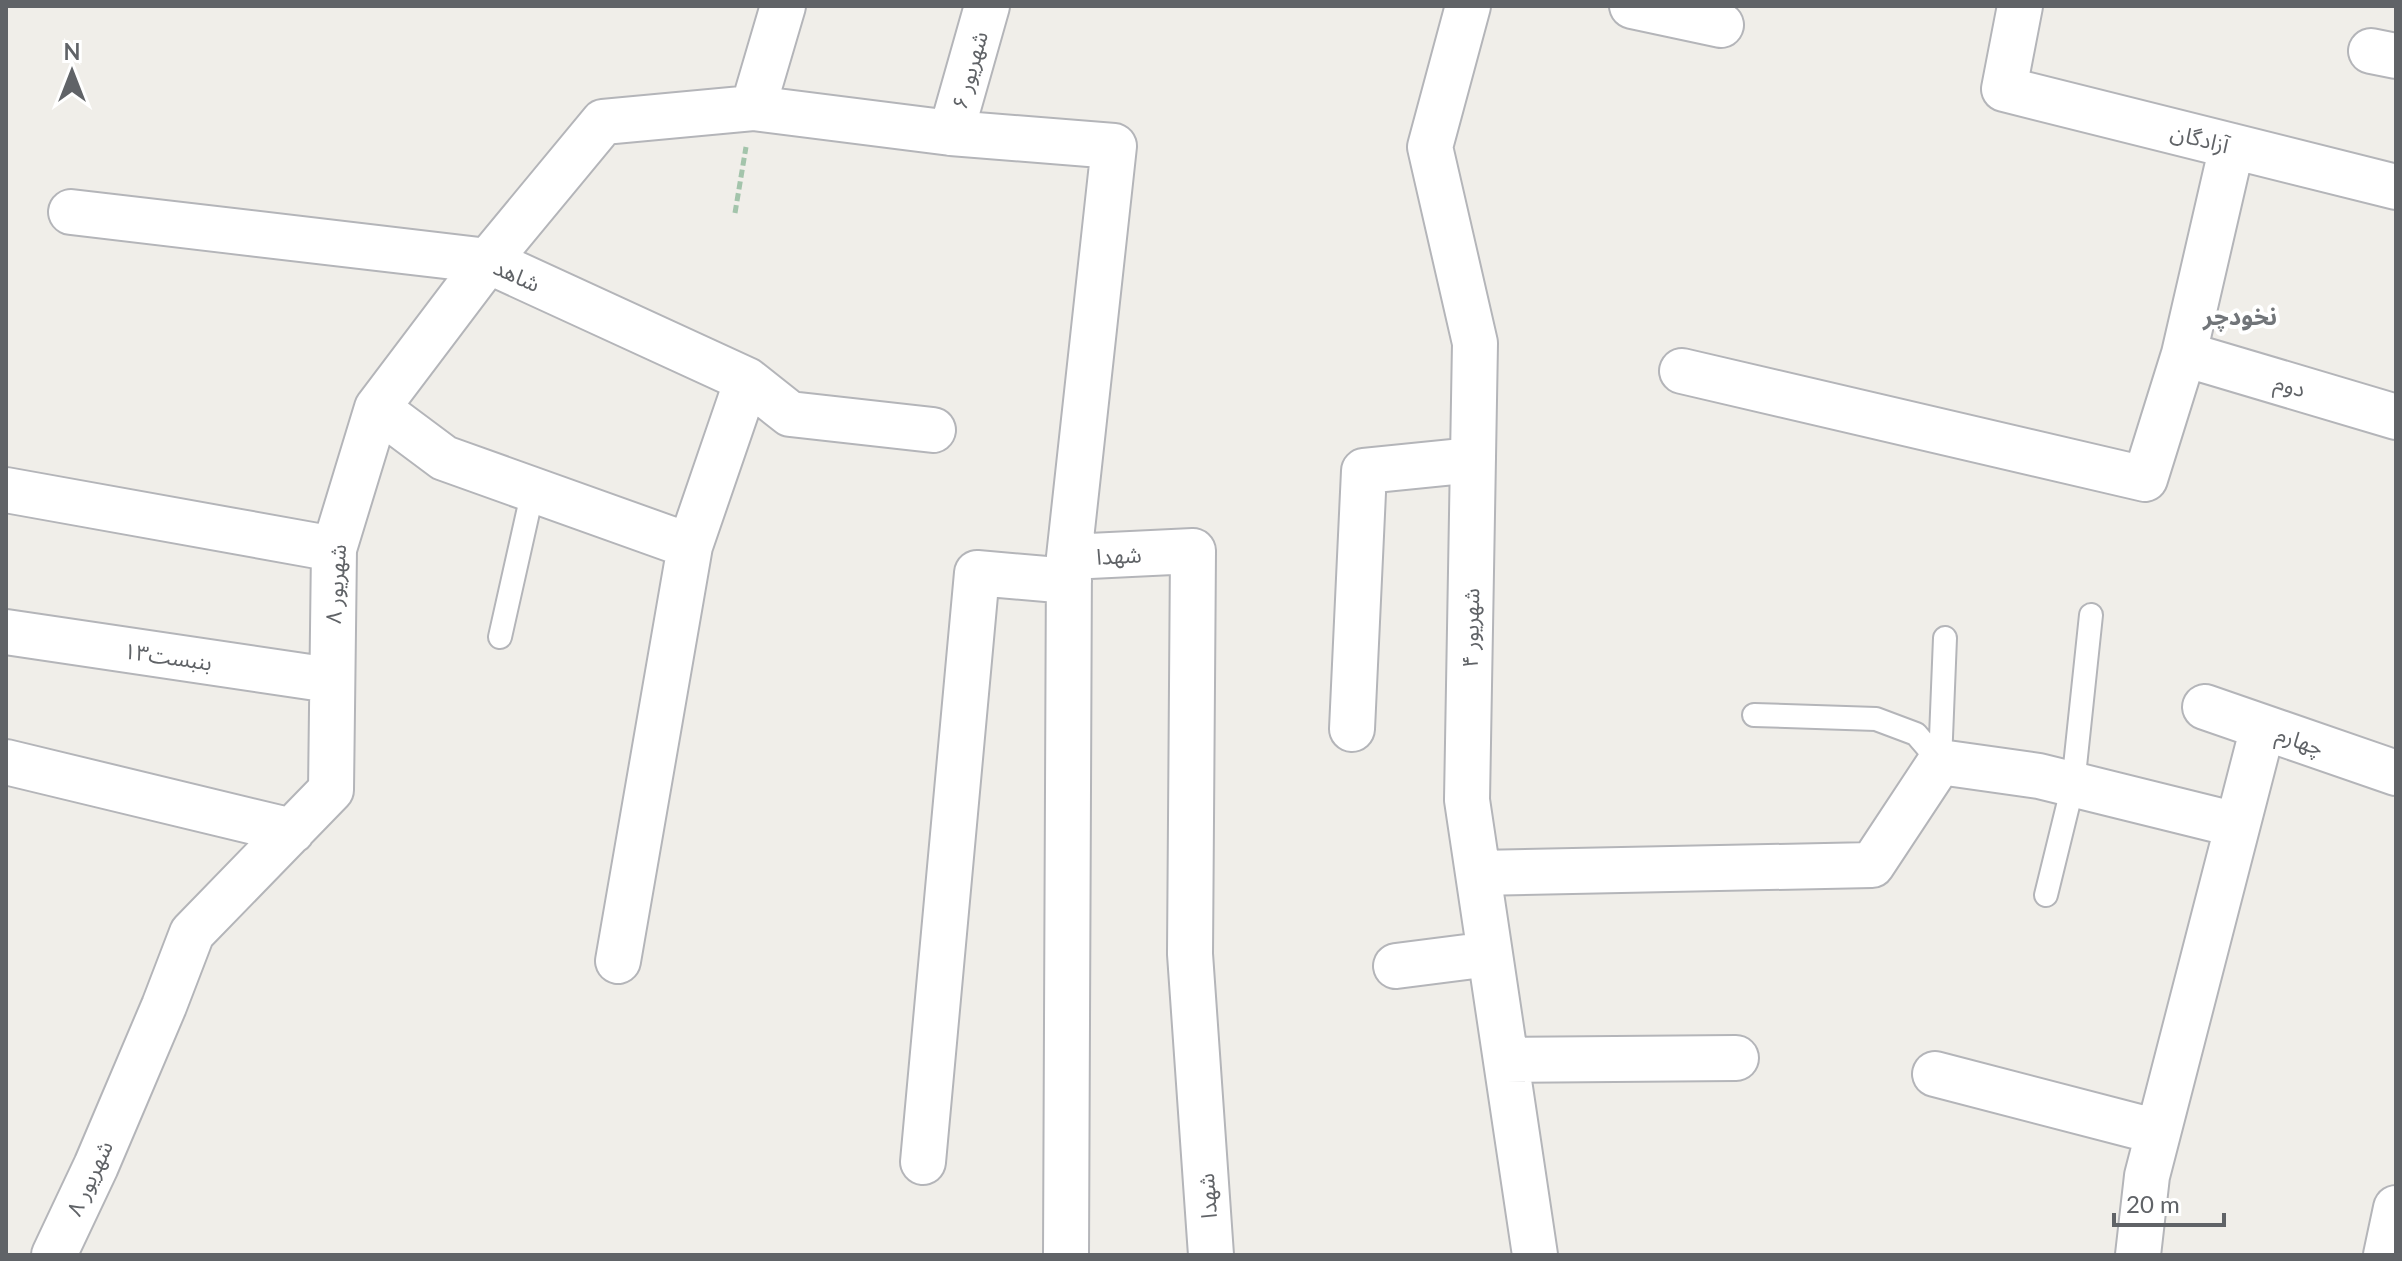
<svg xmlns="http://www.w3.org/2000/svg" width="2402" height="1261" font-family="Lato,'Noto Sans Arabic',sans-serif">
	<rect width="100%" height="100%" fill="#f0eee9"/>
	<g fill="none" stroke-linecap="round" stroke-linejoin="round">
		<defs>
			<path id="service" d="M500 637 533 490
				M1754 715 1876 719 1916 734 1940 762
				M1940 762 1945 638
				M2046 895 2073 785 2091 615"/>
			<path id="minor" d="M1468 6 1430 147 1475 343 1467 800 1535 1255
				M1632 6 1721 25
				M2020 6 2004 89 2396 187
				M2371 51 2396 56
				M753 108 783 6
				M951 133 987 6
				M71 212 488 261 747 380 790 414 933 430
				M2184 354 2396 417
				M1682 371 2145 479 2184 354 2232 146
				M377 408 444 458 690 546
				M6 490 334 549
				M6 632 330 680
				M2205 707 2396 773
				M1352 729 1364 471 1473 460
				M6 762 292 831
				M1478 873 1872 865 1940 762 2039 776 2237 825
				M618 961 690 546 747 380
				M1396 966 1490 954
				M1506 1060 1736 1058
				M1935 1074 2158 1132
				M923 1162 977 573 1069 581
				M54 1255 96 1166 164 1006 192 933 331 790 334 549 377 408 488 261 603 122 753 108 951 133 1114 146 1069 557 1193 551 1190 954 1211 1255
				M1066 1255 1069 557
				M2138 1255 2147 1176 2263 727
				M2386 1255 2396 1208"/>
		</defs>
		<use href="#service" stroke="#b4b5b9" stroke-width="26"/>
		<use href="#minor" stroke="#b4b5b9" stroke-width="48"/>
		<path stroke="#a3c4ab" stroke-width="5" stroke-dasharray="8 4" stroke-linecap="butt" d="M735 213 746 147"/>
		<use href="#service" stroke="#fff" stroke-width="22"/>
		<use href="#minor" stroke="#fff" stroke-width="44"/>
	</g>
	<g text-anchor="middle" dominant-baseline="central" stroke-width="8" stroke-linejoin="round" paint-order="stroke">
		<g font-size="22" fill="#606367" stroke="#fff">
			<text transform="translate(969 70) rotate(-74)">شهریور ۶</text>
			<text transform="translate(2200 138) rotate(14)">آزادگان</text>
			<text transform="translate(517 275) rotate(24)">شاهد</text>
			<text transform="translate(2290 385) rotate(16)">دوم</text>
			<text transform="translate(1119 555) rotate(-3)">شهدا</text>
			<text transform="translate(335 584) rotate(-86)">شهریور ۸</text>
			<text transform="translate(1470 628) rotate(-89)">شهریور ۴</text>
			<text transform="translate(168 656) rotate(8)">بنبست۱۳</text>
			<text transform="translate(2300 740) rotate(19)">چهارم</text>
			<text transform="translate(89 1178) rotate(-65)">شهریور ۸</text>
			<text transform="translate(1207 1196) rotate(-94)">شهدا</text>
		</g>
		<g font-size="24" font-weight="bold" fill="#717579" stroke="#fff">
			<text x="2240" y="315">نخودچر</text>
		</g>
	</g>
	<rect width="2402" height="1261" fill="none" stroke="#606367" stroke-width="16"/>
	<g transform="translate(72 72)" stroke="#ffffff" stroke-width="6" paint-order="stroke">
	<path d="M0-6L14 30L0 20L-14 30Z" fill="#606367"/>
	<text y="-12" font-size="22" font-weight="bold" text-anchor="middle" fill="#606367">N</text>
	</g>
	<path d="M2114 1213v12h110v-12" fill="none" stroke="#606367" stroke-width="4"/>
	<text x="2126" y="1213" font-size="24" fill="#606367" stroke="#ffffff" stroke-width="6" paint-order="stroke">20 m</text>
</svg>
